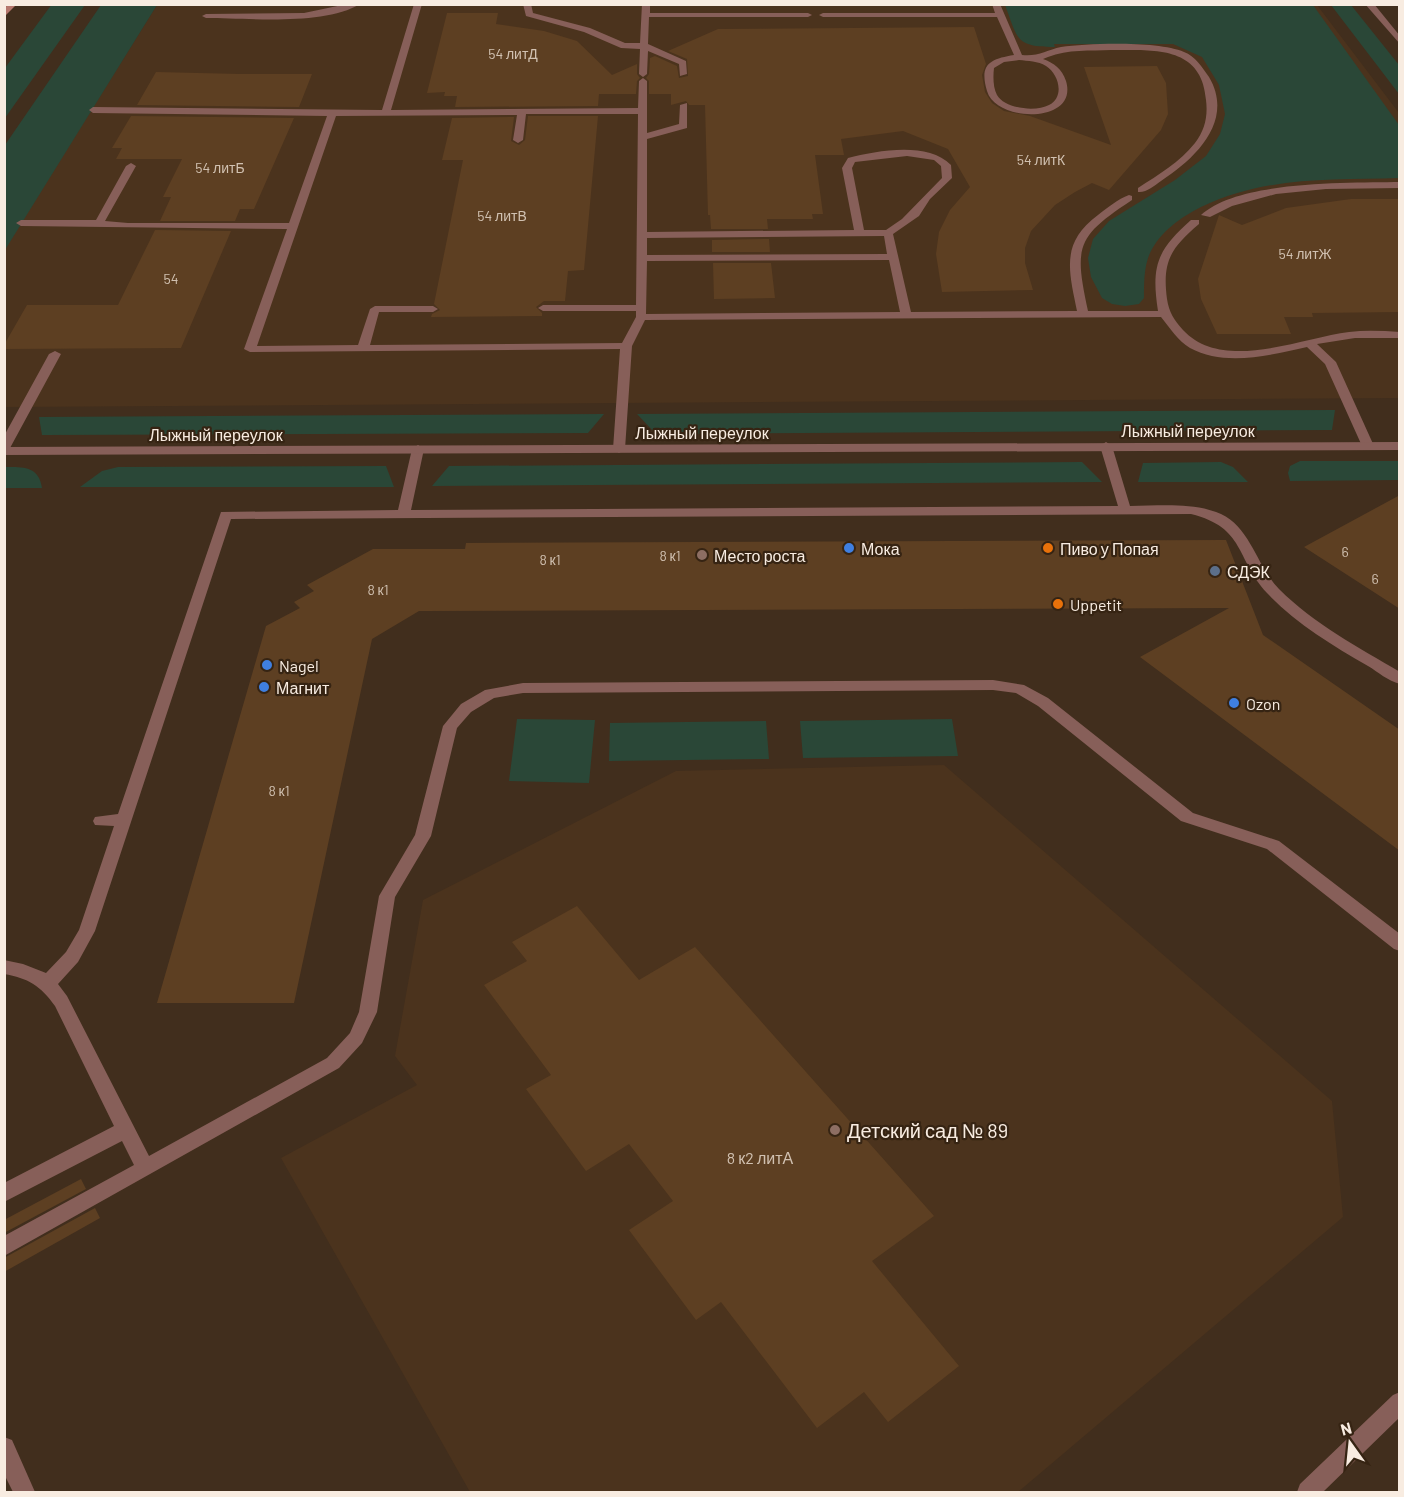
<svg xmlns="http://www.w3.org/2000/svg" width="1404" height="1497" font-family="Barlow,sans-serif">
	<rect width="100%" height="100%" fill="#412e1d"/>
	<path fill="#4b331d" d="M157 5H1317L1399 113V398L5 407 4 250Z
		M944 765 1332 1101 1343 1217 1018 1492H470L281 1158 417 1085 395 1056 423 900 676 771Z"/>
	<path fill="#2a4737" d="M52 4 85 5 5 118V68Z
		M101 5H157L5 250V145Z
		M1005 5H1313L1399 125V178C1330 180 1266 176 1201 207 1181 217 1160 232 1150 253 1144 266 1144 283 1144 298L1139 304 1125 306 1112 304 1102 298 1091 277 1088 258 1093 239 1109 221 1175 180 1206 156 1220 134 1225 114 1219 85 1202 57 1173 44H1054L1055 47C1015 47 1018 39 1005 5Z
		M1331 5H1351L1399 65V94Z
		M1335 410 1332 430 656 434 637 414Z
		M604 414 588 433 42 435 39 417Z
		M1300 461H1399V480L1290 481 1288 473 1290 466Z
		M1082 462 1102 482 432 486 449 466Z
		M1221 462 1233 467 1248 482H1138L1143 463Z
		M386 466 394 487H80L102 471 118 467Z
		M5 467C23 467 39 466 42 488H5Z
		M517 719 595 720 589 783 509 781Z
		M952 719 958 756 803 758 800 721Z
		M766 721 769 759 609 761 610 723Z"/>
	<path fill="#5d3f22" d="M447 13H498L496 24 544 31 577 41 612 75 637 64V74L640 78 637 81 636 94H599L598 106 455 107 457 96H444L445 92 427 93Z
		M974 27 986 64 982 75 985 92 992 103 1004 111 1030 116 1111 145 1084 67 1157 66 1166 83 1168 114 1161 130 1109 190 1092 183 1075 192 1055 205 1031 231 1025 248V263L1033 290 942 292 936 254 939 232 950 210 970 187 948 149 903 131 841 139 844 155H815L823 214H812L813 219H767L768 229H711L710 215H708L705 105H689L686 101 671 105V94H649V81L646 78 649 74 650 58 655 56 677 66 679 78 688 76 687 59 668 51 718 29Z
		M156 72 240 74H312L299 107 137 105Z
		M131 116 294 118 254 209H240L235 221H160L171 197H163L182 159H116L122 148H112Z
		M528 116H598L584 270 568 271 565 301H544L536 307 542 313V316L431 317 432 314 440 310 434 304 463 160H442L452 118 514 117 511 141 519 145 525 140Z
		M1351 199H1400V312L1312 313 1313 317H1284L1291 334H1217L1201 299 1198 279 1219 215 1242 225 1286 208Z
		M155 230 231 231 181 348 4 349V345L27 305H118Z
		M769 239 770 252H712V240Z
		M713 263H771L775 298 714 299Z
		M1400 495V609L1304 547Z
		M1226 540 1263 635 1400 730V851L1140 657 1229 608 419 611 372 639 294 1003H157L266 626 300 608 294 602 314 591 307 585 373 549H465L466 543Z
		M577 906 639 980 695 947 934 1216 872 1261 959 1366 888 1422 864 1392 817 1428 721 1302 696 1320 629 1230 673 1201 629 1144 586 1171 526 1089 551 1075 484 985 527 961 512 942Z
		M81 1179 86 1189 4 1233V1220Z
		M95 1208 100 1218 4 1272V1258Z"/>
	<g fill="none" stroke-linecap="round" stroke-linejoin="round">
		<path fill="#875f59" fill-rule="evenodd" d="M347 4H360C324 26 248 18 206 18L202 16 206 14 304 13Z
			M414 4H422L391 110 638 108 639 81 643 78 647 81V133L679 124 680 105 687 103V128L647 139V232L854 230 842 168 848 158C877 151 927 141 951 165L952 178 930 199 919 216 893 234 911 312 1077 311C1069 271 1060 243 1098 215 1107 208 1118 199 1129 195L1132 196V200C1076 237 1074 246 1088 311H1158C1151 266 1157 250 1191 220H1199V224C1171 248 1162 261 1167 299 1169 312 1174 320 1183 330 1223 373 1300 338 1349 332 1366 330 1383 331 1400 332V338H1355L1317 344 1336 362 1374 446 1368 450 1362 446 1325 364 1307 347C1271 355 1225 367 1190 348 1178 341 1170 328 1161 317L645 320 632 346 625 449 619 453 613 449 620 349 250 352 244 349 287 229 21 226 16 223 21 220H96L126 166 131 163 136 166 105 221 128 223H289L327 116 93 113 89 110 93 107 382 110ZM526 114H638L636 305H543L538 308 543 311H636V317L622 343 370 345 379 312H433L438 309 433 306H375L370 309 358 345 257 346 336 116 517 115 513 140 518 143 523 140ZM907 156 934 160 941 166 942 178 902 219 886 230H864L852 168 855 162ZM884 236 887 254 647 255V238ZM889 260 900 312 646 314 647 261Z
			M523 4H531L533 13 590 28 625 43H640L642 4H650V13H808L812 15 808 17H649L648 44 686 61 687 74 680 76 679 64 648 51 647 74 643 77 639 74 640 49 621 48 584 32 526 16Z
			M992 4H1000L1022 55C1037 57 1047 50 1061 47 1090 43 1158 41 1184 52 1195 56 1202 67 1209 77 1235 121 1195 159 1161 181 1154 186 1146 193 1138 192V188C1158 175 1180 162 1195 143 1205 130 1208 116 1206 100 1202 45 1153 50 1111 50 1090 51 1068 49 1048 57L1043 59C1054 63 1062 69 1066 81 1079 124 996 123 987 91 979 64 990 59 1014 55L997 17H823L819 15 823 13H995ZM1019 60C1028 61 1038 61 1046 66 1059 74 1065 97 1049 105 1036 112 1005 109 997 95 993 88 993 76 994 68L1004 62Z
			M1400 182V188L1326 189 1276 194 1232 206 1210 217 1201 215C1239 180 1349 183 1400 182Z
			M55 351 61 354 10 448 4 452V436L49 354Z
			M1106 442 1112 446 1130 506C1160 506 1193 502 1221 514 1251 528 1257 567 1279 589 1314 624 1358 647 1400 672V684C1388 681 1378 672 1368 666 1332 645 1295 623 1267 593 1235 558 1246 528 1191 514L231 519 95 931 78 962 58 984 67 996 149 1156 327 1058 350 1033 359 1012 379 896 415 835 443 726 461 704 485 690 523 683 993 680 1024 685 1048 698 1193 813 1279 841 1400 934V951L1394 949 1267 849 1181 821 1038 706 1016 693 993 690 523 693 494 698 471 712 457 728 431 836 395 897 377 1012 362 1043 339 1068 4 1256V1236L134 1165 122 1141 4 1202V1183L114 1126 55 1006C41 986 28 978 4 974V960L23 964 46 973 66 952 79 930 114 826 95 825 93 821 95 817 118 814 221 512 398 510 412 449 418 445 424 449 411 510 1118 506 1100 446Z
			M1400 1392V1417L1323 1492H1297L1300 1484 1393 1395Z
			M4 1437 12 1440 35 1492H13L4 1474Z"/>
		<path fill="#875f59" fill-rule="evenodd" d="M1365 4H1374L1400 36V44Z
			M1400 442V450L4 455V447Z"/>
		<path fill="#b6776d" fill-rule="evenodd" d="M8 4H17L4 17V9Z"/>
	</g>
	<g fill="#3f7fe0" stroke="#362413" stroke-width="2">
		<circle cx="849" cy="548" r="6"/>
		<circle cx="267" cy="665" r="6"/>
		<circle cx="264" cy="687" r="6"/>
		<circle cx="1234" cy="703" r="6"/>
	</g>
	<g fill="#e8710a" stroke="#362413" stroke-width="2">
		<circle cx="1048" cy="548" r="6"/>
		<circle cx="1058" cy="604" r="6"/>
	</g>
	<g fill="#8d6e63" stroke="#362413" stroke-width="2">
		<circle cx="702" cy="555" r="6"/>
		<circle cx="835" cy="1130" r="6"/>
	</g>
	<circle fill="#5c6f8a" stroke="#362413" stroke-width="2" cx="1215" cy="571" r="6"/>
	<g text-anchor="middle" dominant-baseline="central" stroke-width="4.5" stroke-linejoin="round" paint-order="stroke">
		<g font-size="14" fill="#d1c1b1">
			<text x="513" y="53">54 литД</text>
			<text x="1041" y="159">54 литК</text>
			<text x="220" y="167">54 литБ</text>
			<text x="502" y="215">54 литВ</text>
			<text x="1305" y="253">54 литЖ</text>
			<text x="171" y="278">54</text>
			<text x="1345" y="551">6</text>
			<text x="670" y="555">8 к1</text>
			<text x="550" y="559">8 к1</text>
			<text x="1375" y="578">6</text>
			<text x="378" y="589">8 к1</text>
			<text x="279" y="790">8 к1</text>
		</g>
		<g font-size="16" fill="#f8ece1" stroke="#362413">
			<text x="1188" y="430">Лыжный переулок</text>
			<text x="702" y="432">Лыжный переулок</text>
			<text x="216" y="434">Лыжный переулок</text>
		</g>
		<g font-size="16" fill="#f8ece1" stroke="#362413" text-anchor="start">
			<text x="861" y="548">Мока</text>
			<text x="1060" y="548">Пиво у Попая</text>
			<text x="714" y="555">Место роста</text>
			<text x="1227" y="571">СДЭК</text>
			<text x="1070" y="604">Uppetit</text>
			<text x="279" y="665">Nagel</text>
			<text x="276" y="687">Магнит</text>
			<text x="1246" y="703">Ozon</text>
		</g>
		<g font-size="16" fill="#d1c1b1">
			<text x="760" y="1157">8 к2 литА</text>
		</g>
		<g font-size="20" fill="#f8ece1" stroke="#362413" text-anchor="start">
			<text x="847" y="1130">Детский сад № 89</text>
		</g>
	</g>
	<rect width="1404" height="1497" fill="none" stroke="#f8ece1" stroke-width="12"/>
	<g transform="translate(1350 1443) rotate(345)" stroke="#362413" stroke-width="4.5" paint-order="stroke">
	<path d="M0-4.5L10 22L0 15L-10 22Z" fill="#f8ece1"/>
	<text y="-9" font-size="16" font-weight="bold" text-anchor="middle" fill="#f8ece1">N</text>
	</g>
</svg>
